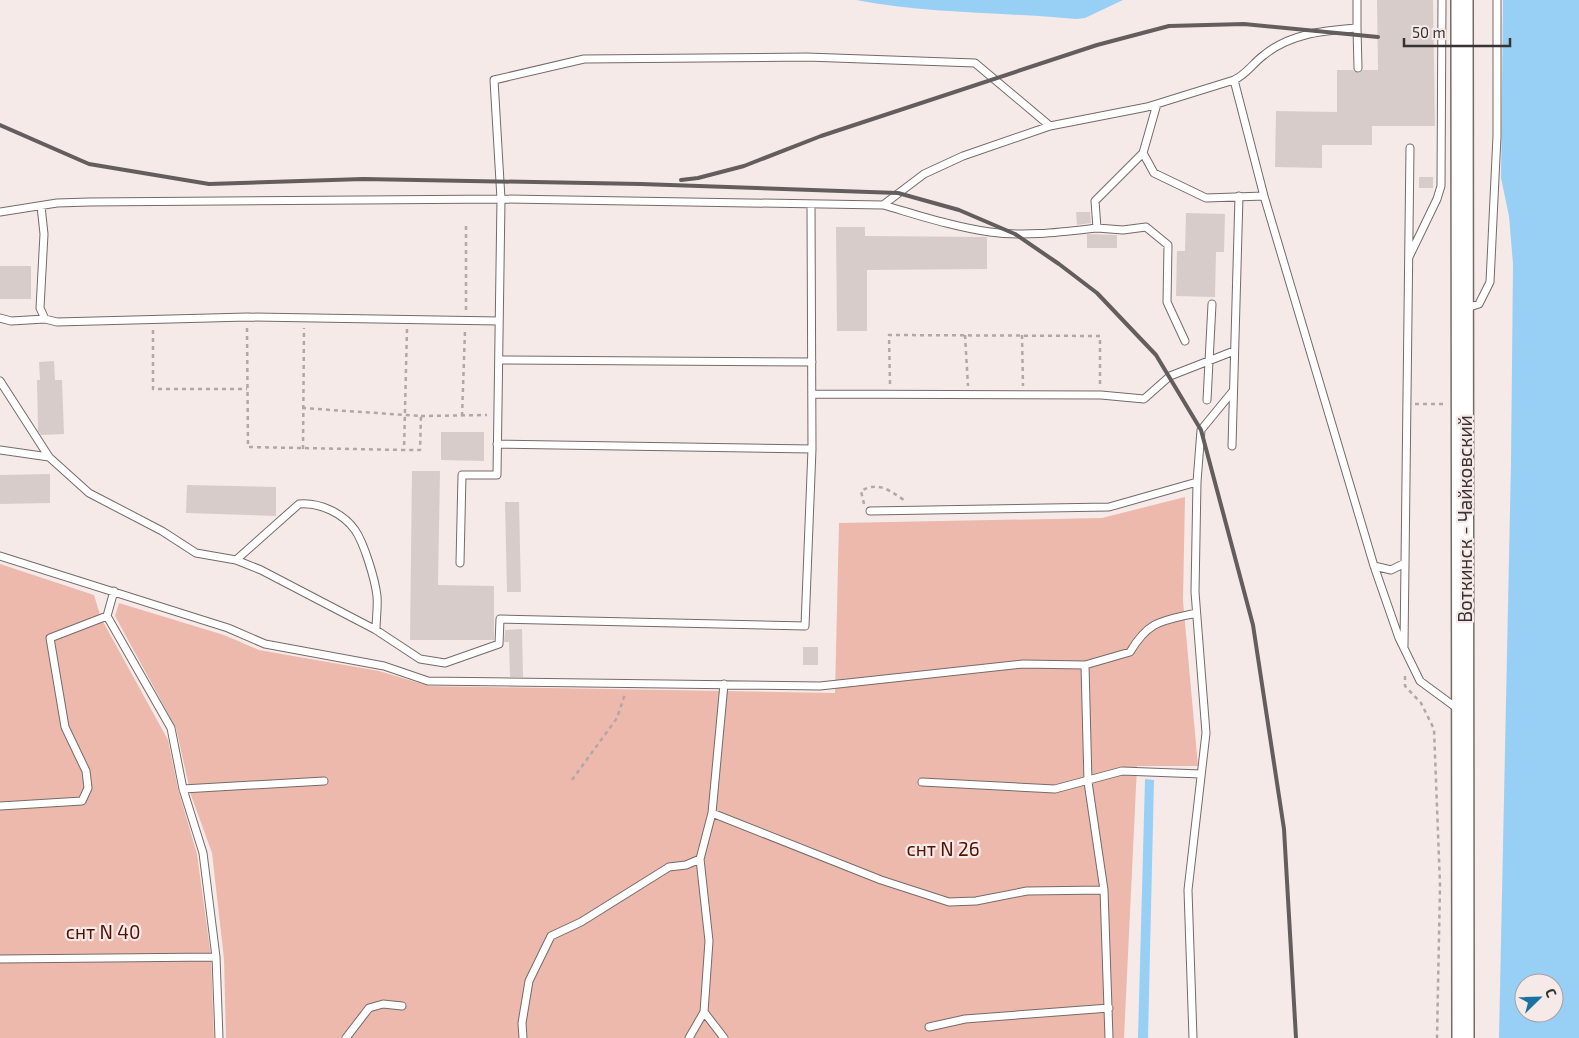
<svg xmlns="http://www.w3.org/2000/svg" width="1579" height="1038" font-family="'Exo 2',sans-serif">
	<rect width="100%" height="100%" fill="#f5eae8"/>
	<path fill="#ecb9ac" d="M1185 497 1183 601 1198 766H1137L1124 1038H226L224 959 212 853 191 795 176 728 115 616 119 603 224 635 259 650 379 671 429 686 835 693 839 523 1102 518Z
		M0 564 94 595 101 618 168 740 178 789 197 854 211 957 214 1038H0Z"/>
	<path fill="#98cff5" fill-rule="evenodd" d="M856 0H1123L1085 18 1076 19C1003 12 929 14 856 0Z
		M1503 0H1579V1038H1499L1511 462 1513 264 1509 216 1501 178ZM1524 983H1554V1013H1524Z
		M1145 779 1154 780 1148 1038H1138Z"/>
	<path fill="#d7ccca" d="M1377 0H1433L1435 126H1372V145H1322V168L1275 167 1276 111 1337 112V70H1353L1358 73 1363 70H1378Z
		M1419 177H1433V188H1419Z
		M1076 212H1090L1091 223 1077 225Z
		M1186 213 1225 214 1224 252H1216L1215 297 1176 296 1177 251H1185Z
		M836 227H865V236L987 237V269L867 270V331H837Z
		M1087 234 1117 235V248H1087Z
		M0 266H31V299H0Z
		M54 361 55 380H62L64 434 41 435 38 431 37 380H40L39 362Z
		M441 432H484V461L441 460Z
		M412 471H440L438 585 494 586V640H410Z
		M50 474V503L0 504V475Z
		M187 485 276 487V516L186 513Z
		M505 502H519L521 592H507Z
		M522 629 523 677H510L509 642H504L505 630Z
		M803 647H818V665H803Z"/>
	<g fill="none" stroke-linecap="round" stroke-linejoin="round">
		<defs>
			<path id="lane" d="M1357 28 1358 68
				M1234 80 1264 196 1374 566 1399 638 1420 681 1458 709
				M1157 104 1143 153 1095 201 1097 228 1123 230 1146 227 1168 245 1167 302 1185 341
				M1143 153 1154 173 1206 198 1264 196
				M883 205C918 215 954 227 990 232 1025 237 1062 232 1097 228
				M41 206 44 234 40 308 45 319 57 322 247 317 499 321
				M0 212 57 203 89 202 501 199 883 205 924 174 963 156 1050 126 1147 107 1234 80C1247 74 1253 63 1264 55 1291 33 1323 31 1357 28V0
				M1409 257 1437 199 1441 186 1442 0
				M1466 308 1479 304 1490 282 1497 136V0
				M0 318 11 321 45 319
				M499 360 812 362
				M0 381 49 457 89 493 162 531 196 553 236 560 261 570 376 630 420 659 445 663 499 644 500 619 805 626 812 449 811 204
				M812 394 1101 395 1144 399 1170 376 1234 351
				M1207 400 1212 304
				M497 444 812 449
				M1232 446 1239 196
				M0 450 49 457
				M870 511 1109 507 1197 482
				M0 556 228 628 265 644 384 666 428 681 820 686 1023 664 1085 665 1130 652C1149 620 1162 621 1196 613
				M236 560 299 504C319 502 343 513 355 530 364 543 375 579 377 596 378 607 376 619 376 630
				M460 563 462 475H497L501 199 494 80 584 59 807 57 975 63 1050 126
				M1374 566 1391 570 1405 563
				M114 591 107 616 171 728 183 789 203 853 216 957 219 1038
				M1404 646 1410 148
				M1085 665 1088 782 1104 890 1109 1038
				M724 684 712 813 700 859 709 941 704 1012 724 1038
				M922 782 1055 789 1122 771 1201 774
				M183 789 324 781
				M0 806 82 801 88 788 86 771 65 727 50 638 107 616
				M712 813 881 880 949 902 976 901 1027 891 1104 890
				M0 959 216 957
				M929 1027 965 1019 1109 1008
				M346 1038 369 1008 383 1004 402 1006
				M523 1038 522 1023 529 981 551 936 581 922 669 867 686 865 700 859
				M689 1038 704 1012
				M1193 1038 1188 890 1206 733 1195 592 1197 482 1201 430 1233 391"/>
			<path id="primary" d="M1462 0 1463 1038"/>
		</defs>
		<use href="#lane" stroke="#746b69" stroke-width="9"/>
		<use href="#primary" stroke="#746b69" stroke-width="24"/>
		<path stroke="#b0a7a6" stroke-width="2.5" stroke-dasharray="4 4" stroke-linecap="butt" d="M466 310V222
			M247 328 248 447 404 450 407 329
			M153 330V389H247
			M965 335 968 386
			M1022 335 1023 386
			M890 384 889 335 1100 336V386
			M1415 404H1445
			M302 408 421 416 420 450H404
			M421 416 487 415
			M462 416 465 331
			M303 449 304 328
			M864 504 861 491C878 481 889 490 904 500
			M1405 676V686L1421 703 1434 729 1440 885 1437 1038
			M572 780 617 718 625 694"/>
		<use href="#lane" stroke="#fff" stroke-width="7"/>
		<use href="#primary" stroke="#fff" stroke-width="21"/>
		<path stroke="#635e5d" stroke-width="4" d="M0 125 89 164 209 184 363 179 641 184 898 193 959 210 1015 234 1059 264 1097 293 1156 355 1201 430 1253 625 1284 829 1296 1038
			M681 180 698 178 744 166 821 136 1097 45 1169 26 1244 24 1378 37"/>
	</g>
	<g text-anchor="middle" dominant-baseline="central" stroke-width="4.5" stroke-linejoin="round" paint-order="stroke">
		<g font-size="19" fill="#373332" stroke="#f5eae8">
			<text transform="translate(1464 519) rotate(-90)">Воткинск - Чайковский</text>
		</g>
		<g font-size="19" fill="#541003" stroke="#f5eae8">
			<text x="943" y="848">снт N 26</text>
			<text x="103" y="931">снт N 40</text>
		</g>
	</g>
	<g transform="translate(1539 998) rotate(67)"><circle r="24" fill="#f5eae8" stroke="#a9a19f"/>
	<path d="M0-4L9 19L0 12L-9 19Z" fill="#1a72a1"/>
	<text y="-8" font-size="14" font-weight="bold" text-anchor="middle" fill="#373332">С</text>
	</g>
	<path d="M1404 38v8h106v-8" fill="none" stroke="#373332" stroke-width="2.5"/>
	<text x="1412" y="38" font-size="15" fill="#373332" stroke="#f5eae8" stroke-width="4" paint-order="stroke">50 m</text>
</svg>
